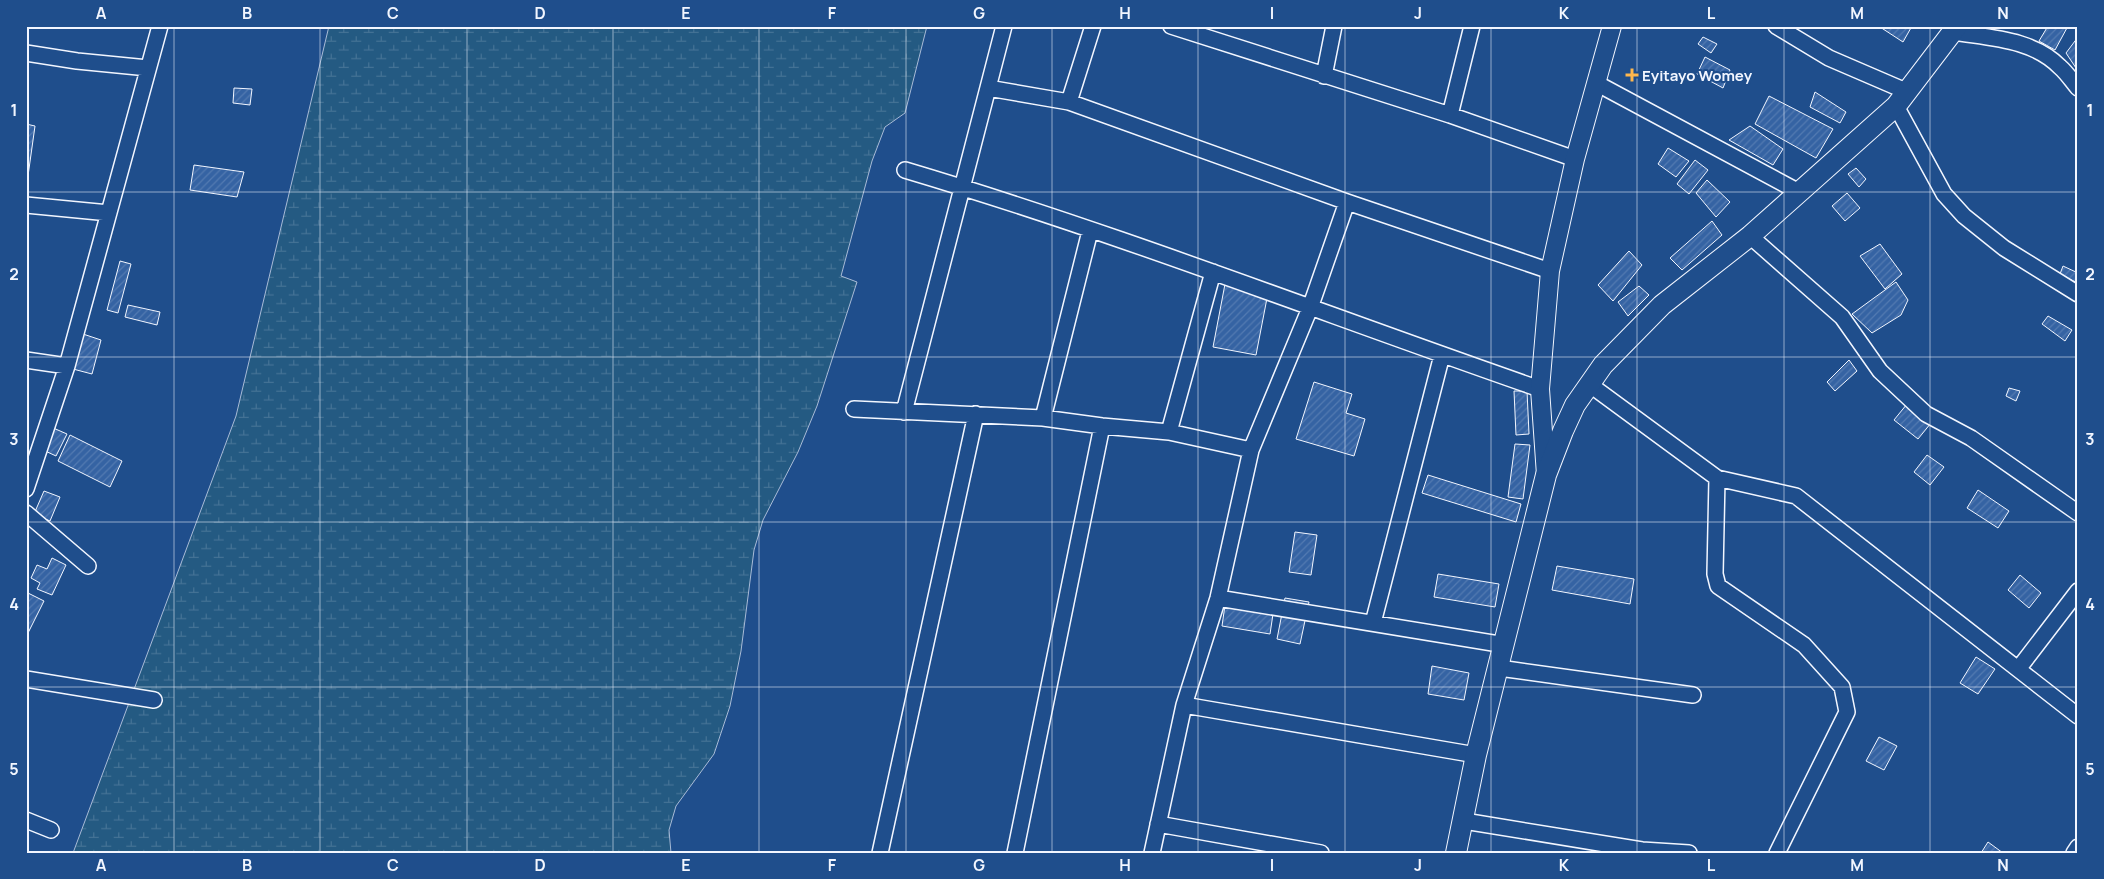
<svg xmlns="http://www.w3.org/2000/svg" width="2104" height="879" font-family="Manrope,sans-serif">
	<defs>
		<pattern id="wetland-marsh" width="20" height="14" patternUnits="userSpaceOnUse" patternTransform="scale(1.25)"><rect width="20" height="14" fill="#245a82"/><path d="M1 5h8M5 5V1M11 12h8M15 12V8" fill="none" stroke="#447295"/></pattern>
		<pattern id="building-hatch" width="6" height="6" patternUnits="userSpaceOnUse" patternTransform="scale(1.25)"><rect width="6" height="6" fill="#3563a3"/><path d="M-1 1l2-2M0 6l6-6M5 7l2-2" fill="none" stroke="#537ab1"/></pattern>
	</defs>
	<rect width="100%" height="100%" fill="#1f4e8c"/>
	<path fill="url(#wetland-marsh)" stroke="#a8bbd7" d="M329 26H927L905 113 885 127 872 161 841 276 857 282 817 406 798 452 763 520 754 550 741 651 730 706 714 754 676 806 669 830 671 853H73L236 416Z"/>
	<path fill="url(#building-hatch)" stroke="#f2f6ff" d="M1912 26 1903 42 1880 27V26Z
		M2048 26H2068L2055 50 2039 41Z
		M1703 37 1717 44 1711 53 1698 44Z
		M2078 37V66L2076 68 2066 53Z
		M1705 57 1730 70 1723 88 1697 74Z
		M234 88 252 89 250 105 233 103Z
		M1815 92 1846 112 1840 123 1810 107Z
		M1769 96 1833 129 1816 158 1755 124Z
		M26 124 35 126 27 183H26Z
		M1750 126 1783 149 1773 165 1729 140Z
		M1668 148 1689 161 1676 177 1658 164Z
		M1695 160 1708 170 1689 194 1677 184Z
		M194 165 244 172 237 197 190 190Z
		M1856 168 1866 179 1859 187 1848 174Z
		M1707 180 1730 202 1716 217 1696 193Z
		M1847 193 1860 208 1845 221 1832 206Z
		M1712 221 1722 235 1682 270 1670 258Z
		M1880 244 1902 274 1885 289 1860 256Z
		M1629 251 1642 265 1613 301 1598 285Z
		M120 261 131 264 118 313 107 310Z
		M2063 266 2078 273 2077 283 2060 274Z
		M1896 282 1908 300 1901 315 1872 333 1852 314Z
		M1225 284 1268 293 1256 355 1213 347Z
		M1639 286 1649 295 1628 316 1618 302Z
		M128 305 160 312 157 325 125 317Z
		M2048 316 2072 330 2065 341 2042 324Z
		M83 334 101 340 92 374 73 369Z
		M1849 360 1857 371 1835 391 1827 382Z
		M1314 382 1352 394 1346 413 1365 419 1354 456 1296 439Z
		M2009 388 2020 391 2016 401 2006 396Z
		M1514 391H1527L1529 434 1516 435Z
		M1907 404 1931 423 1918 439 1894 420Z
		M51 427 67 434 56 456 41 449Z
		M70 435 122 461 110 487 58 461Z
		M1515 444 1530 445 1523 499 1508 497Z
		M1927 455 1944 467 1930 485 1914 472Z
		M1428 475 1521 504 1516 522 1422 493Z
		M1978 490 2009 511 1998 528 1967 508Z
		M44 491 60 497 50 521 34 514Z
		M1295 532 1317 535 1311 575 1289 572Z
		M52 558 66 565 52 595 37 589 40 583 31 578 37 565 47 569Z
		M1557 566 1634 579 1630 604 1552 590Z
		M1438 574 1499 584 1495 607 1434 597Z
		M2020 575 2041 593 2029 608 2008 590Z
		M26 592 44 601 26 637Z
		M1285 598 1309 602 1300 644 1277 639Z
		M1225 605 1273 614 1270 634 1222 626Z
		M1976 657 1995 669 1978 694 1960 683Z
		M1432 666 1469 673 1464 700 1428 694Z
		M1879 737 1897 746 1884 770 1866 761Z
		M1988 842 2003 853H1981Z"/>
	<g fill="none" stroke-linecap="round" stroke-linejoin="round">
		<defs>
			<path id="minor" d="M1171 26 1450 115 1575 159
				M1776 26 1829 58 1908 92
				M1954 32C1990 38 2033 39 2060 67 2067 73 2072 81 2078 88
				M26 53 77 61 148 68
				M1324 76 1334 26
				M1596 83 1799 192
				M988 88 1069 102 1347 202 1550 271
				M1069 102 1093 26
				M1896 106 1944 194 1964 216 2004 248 2078 294
				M1450 115 1472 26
				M905 170C1120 234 1329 316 1540 389
				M26 205 109 213
				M1750 236 1842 317 1880 371 1926 414 1971 438 2078 513
				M26 360 67 366
				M1589 384 1717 478 1796 496 2078 716
				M854 409 1043 418 1102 426 1169 432 1251 450
				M904 412 1004 26
				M1043 418 1090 231
				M1169 432 1213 272
				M1717 478 1715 574 1718 586 1804 645 1842 687 1847 712 1777 853
				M26 489 67 366 160 26
				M26 513 88 566
				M1218 598 1505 645
				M1373 623 1442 355
				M1499 668 1693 695
				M2019 668 2078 591
				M26 679 154 700
				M1184 705 1476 755
				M26 820 51 830
				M1464 821 1642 850 1689 853
				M1158 824 1321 853
				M880 853 976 414
				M1015 853 1102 426
				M1152 853 1184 705 1218 598 1251 450 1310 308 1347 202
				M2074 853 2078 847"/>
			<path id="tertiary" d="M1546 475 1540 389 1550 271 1575 159 1612 26"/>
			<path id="secondary" d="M1456 853 1476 755 1546 475 1563 431 1575 405 1603 365 1662 305 1750 236 1896 106 1957 26"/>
		</defs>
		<use href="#minor" stroke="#f2f6ff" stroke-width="18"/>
		<use href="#tertiary" stroke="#f2f6ff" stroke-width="20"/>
		<use href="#secondary" stroke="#f2f6ff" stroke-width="22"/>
		<use href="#minor" stroke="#1f4e8c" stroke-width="15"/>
		<use href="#tertiary" stroke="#1f4e8c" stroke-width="18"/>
		<use href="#secondary" stroke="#1f4e8c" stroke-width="20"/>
	</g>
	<path fill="none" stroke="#f2f6ff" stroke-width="1" stroke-opacity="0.55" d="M174 26V853M320 26V853M467 26V853M613 26V853M759 26V853M906 26V853M1052 26V853M1198 26V853M1345 26V853M1491 26V853M1637 26V853M1784 26V853M1930 26V853M26 192H2078M26 357H2078M26 522H2078M26 687H2078"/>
	<path fill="#ffb74d" stroke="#1f4e8c" stroke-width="2" d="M1629.5 67.5h5v5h5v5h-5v5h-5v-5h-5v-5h5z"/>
	<g text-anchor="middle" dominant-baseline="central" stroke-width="4" stroke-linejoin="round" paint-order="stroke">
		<g font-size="15" font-weight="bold" fill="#f2f6ff" stroke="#1f4e8c" text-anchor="start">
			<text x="1642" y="75">Eyitayo Womey</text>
		</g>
	</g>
	<rect width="2104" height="879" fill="none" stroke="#1f4e8c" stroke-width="55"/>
	<rect x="28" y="28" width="2048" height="824" fill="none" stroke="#f2f6ff" stroke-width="2"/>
	<g font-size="16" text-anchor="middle" font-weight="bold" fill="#f2f6ff">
		<text x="101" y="19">A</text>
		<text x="247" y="19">B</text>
		<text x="393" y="19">C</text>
		<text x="540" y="19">D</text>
		<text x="686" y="19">E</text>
		<text x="832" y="19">F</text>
		<text x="979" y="19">G</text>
		<text x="1125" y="19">H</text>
		<text x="1272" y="19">I</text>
		<text x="1418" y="19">J</text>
		<text x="1564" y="19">K</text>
		<text x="1711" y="19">L</text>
		<text x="1857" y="19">M</text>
		<text x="2003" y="19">N</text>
		<text x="14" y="116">1</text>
		<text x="2090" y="116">1</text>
		<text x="14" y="280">2</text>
		<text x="2090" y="280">2</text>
		<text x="14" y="445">3</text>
		<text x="2090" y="445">3</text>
		<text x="14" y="610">4</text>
		<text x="2090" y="610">4</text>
		<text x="14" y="775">5</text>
		<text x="2090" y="775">5</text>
		<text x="101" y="871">A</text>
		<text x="247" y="871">B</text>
		<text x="393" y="871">C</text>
		<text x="540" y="871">D</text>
		<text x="686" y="871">E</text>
		<text x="832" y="871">F</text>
		<text x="979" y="871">G</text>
		<text x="1125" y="871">H</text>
		<text x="1272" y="871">I</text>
		<text x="1418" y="871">J</text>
		<text x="1564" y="871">K</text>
		<text x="1711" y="871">L</text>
		<text x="1857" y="871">M</text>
		<text x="2003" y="871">N</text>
	</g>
</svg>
